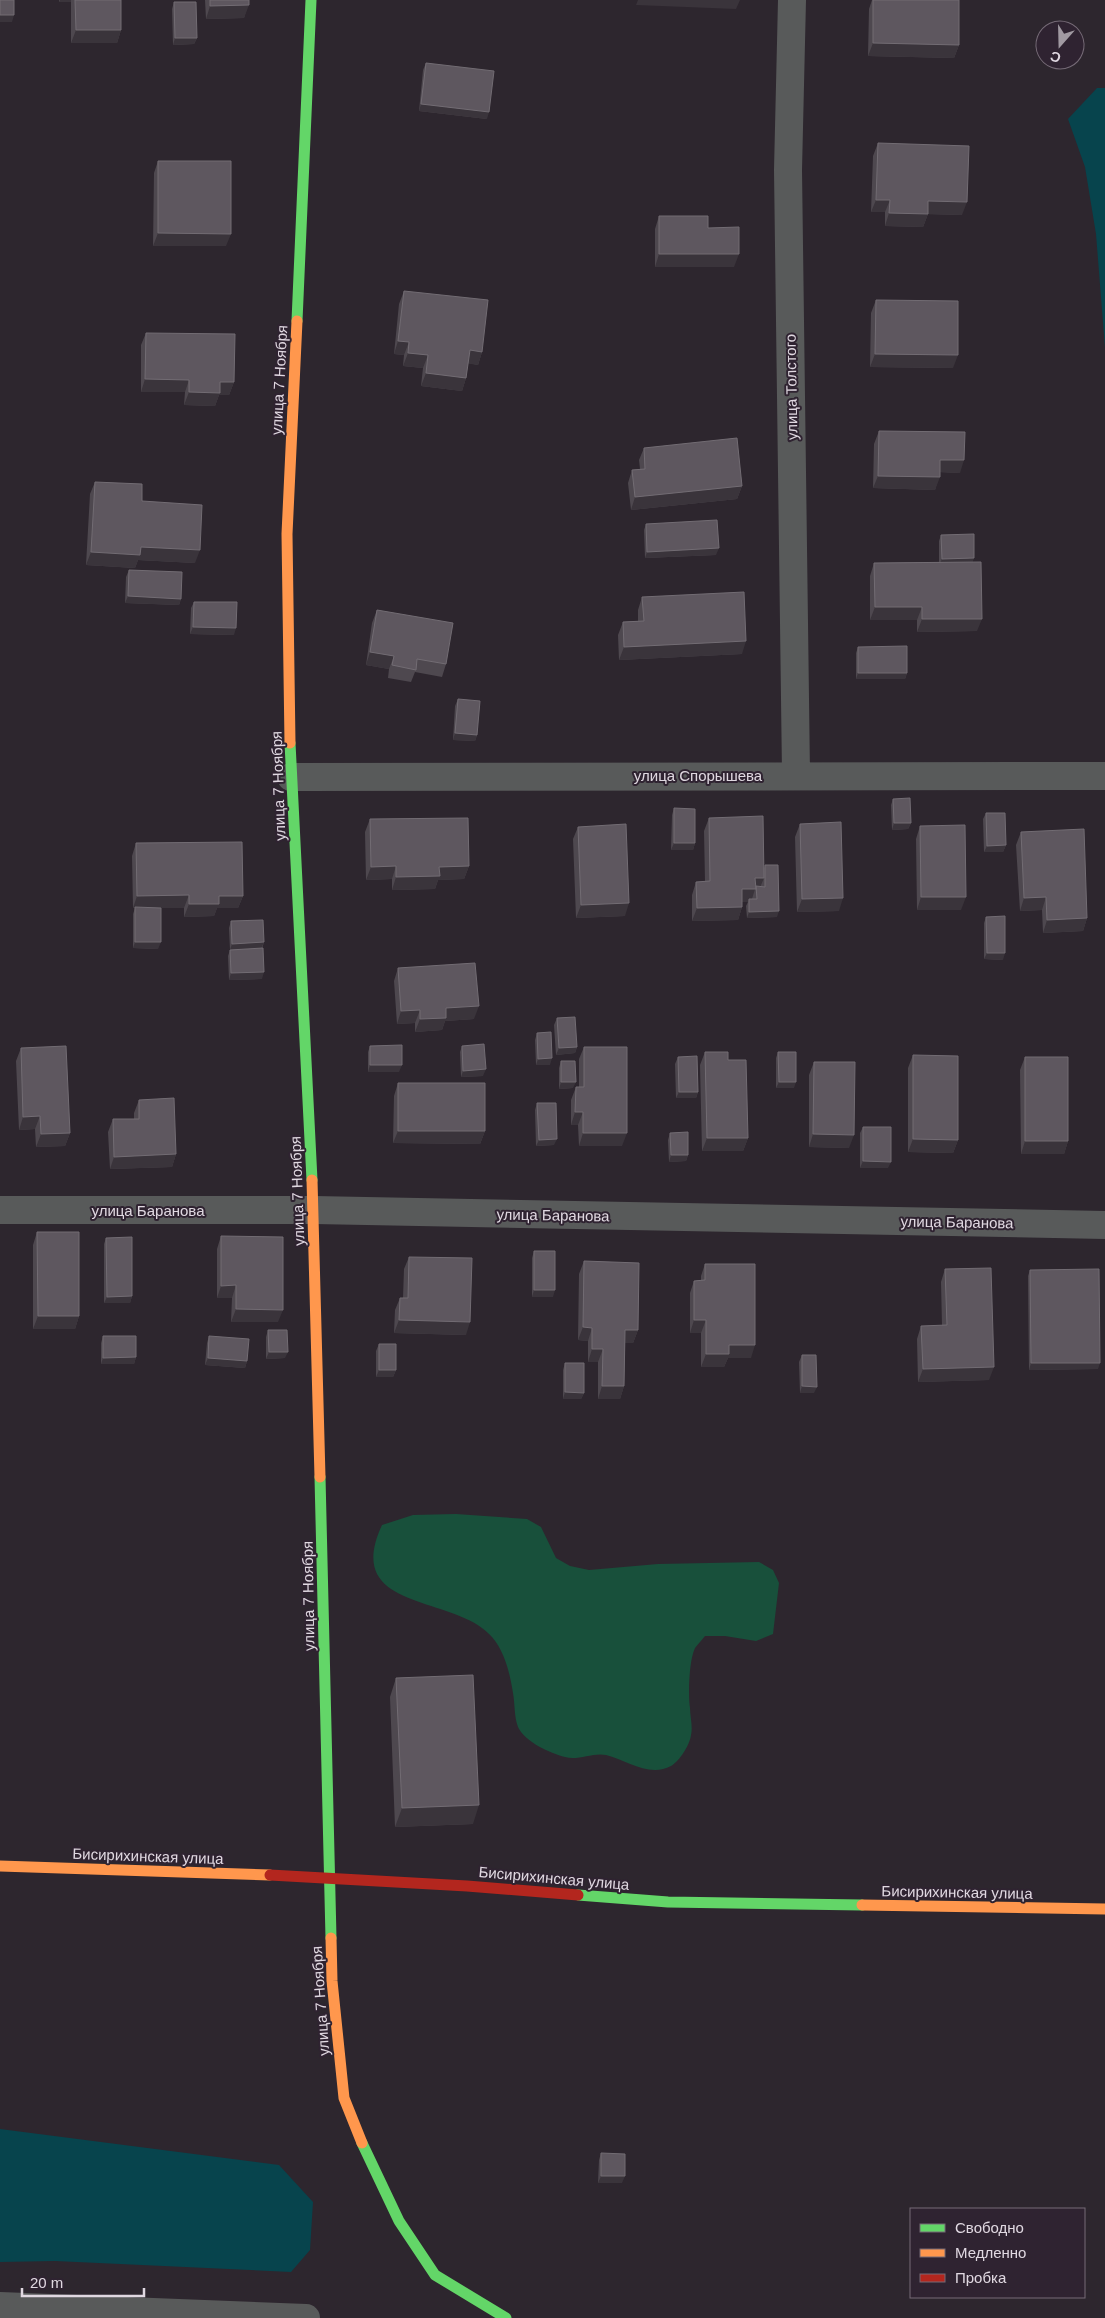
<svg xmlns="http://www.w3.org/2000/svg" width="1105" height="2318" font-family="Arial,sans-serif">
	<rect width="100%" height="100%" fill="#2d262e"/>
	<path fill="#18503b" d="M456 1514 527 1519 541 1527 556 1558 570 1566 589 1570 658 1564 759 1562 773 1570 779 1583 773 1634 756 1641 725 1636H705C702 1640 698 1644 695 1648 689 1660 688 1695 690 1708 690 1716 693 1727 691 1735 690 1744 680 1761 671 1766 649 1778 627 1760 606 1755 593 1752 578 1761 565 1757 550 1753 525 1742 518 1727 514 1717 515 1704 513 1693 510 1674 505 1652 492 1637 457 1594 341 1613 382 1525L413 1515Z"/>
	<path fill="#07444d" d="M1097 88H1105V348L1096 234 1085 167 1068 119Z
		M0 2129 279 2165 313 2202 310 2250 291 2272 55 2261 0 2262Z"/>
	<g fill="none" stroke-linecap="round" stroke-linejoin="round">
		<path stroke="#585a5a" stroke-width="28" d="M792 0 788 170 796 774
			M291 777 1105 776
			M0 1210H314L1105 1225
			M0 2306 306 2318"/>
		<path stroke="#63d668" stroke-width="11" d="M297 321 311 0
			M290 743 312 1180
			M320 1477 331 1938
			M578 1895 668 1902 862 1905
			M362 2143 399 2221 435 2275 506 2318"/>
		<path stroke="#ff974d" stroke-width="11" d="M290 743 287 534 297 321
			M312 1180 320 1477
			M0 1866 270 1875
			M862 1905 1105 1909
			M331 1938 332 1981 344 2098 362 2143"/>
		<path stroke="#b3261e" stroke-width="11" d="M270 1875 467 1886 578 1895"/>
	</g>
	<path fill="#4e484f" d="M59 0H121V30L117 43H71V2H59Z
		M205 0H249L244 18 206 19Z
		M872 0H959V45L954 58 868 56 869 9Z
		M174 2 197 38 194 44 173 45 172 9Z
		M426 63 487 119 419 111 423 70Z
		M878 143 962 215 928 214 923 227 885 226V212H871L873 156Z
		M158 161 226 246H153L154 173Z
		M659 216 708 228 734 267H655V229Z
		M404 291 482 352 478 365 468 363 466 378 462 391 421 386 423 368 403 366 404 355 394 354 399 304Z
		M876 300 953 368 870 367 871 313Z
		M146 333 234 382 229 395H219L215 406 184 405 185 392H141V345Z
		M879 431 960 473 940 472 935 490 873 488 874 444Z
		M644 448 742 486 737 499 631 510 628 483 632 470 640 469 639 460Z
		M95 482 142 501 195 563 138 560 135 568 86 565 90 494Z
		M646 524 716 555 645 558 644 530Z
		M941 535 973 562 977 631 917 632V620H870V576L874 563 939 562V541Z
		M129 570 181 599 179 605 125 603 126 577Z
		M642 597 742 654 619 660 618 635 623 622 638 621V610Z
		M194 602 234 635 190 634 191 608Z
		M377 610 446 664 442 677 415 672 411 682 388 678 389 669 366 665 372 623Z
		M858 647 907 673 905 679H856V653Z
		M458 699 477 735 475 741 453 740 455 706Z
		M893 799 911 823 908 829 892 830 891 805Z
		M674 808 695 843 693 850H671L672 815Z
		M986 813 1006 845 1003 852H984L983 819Z
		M709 818 764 868 765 865 777 917 747 918 746 906 748 902H742V907L738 920 692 921V895L696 882H705L704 831Z
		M370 819 469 866 464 879 438 880 435 889 392 890V879L366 880 365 832Z
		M800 824 839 911 797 912 795 837Z
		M920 826 961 910H917L916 839Z
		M578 827 625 916 576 918 573 839Z
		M1021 832 1087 918 1083 931 1043 933 1042 910 1020 911 1016 845Z
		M136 843 243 896 238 908H217L214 916 184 917V908H161L158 949 133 948V914L135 908H133L132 856Z
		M986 917 1003 960 984 959V923Z
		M231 921 264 942 262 949V979L229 980 228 956 230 950 229 928Z
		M398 968 474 1019 445 1021 442 1030 415 1032V1023L397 1024 394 981Z
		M557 1018 577 1047 575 1053 556 1055 554 1025Z
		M537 1033 550 1065H536L535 1040Z
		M370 1046 399 1072H368V1052Z
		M462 1046 483 1076 461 1077 460 1052Z
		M584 1047 622 1146H579L578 1125H571V1100L576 1087H579V1059Z
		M21 1048 70 1133 65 1146 36 1147 35 1129 19 1130 16 1061Z
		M705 1052 748 1138 743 1151H702L700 1065Z
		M778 1052 794 1088H776V1058Z
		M913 1055 958 1140 953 1153 908 1152V1068Z
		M678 1057 698 1092 696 1098H676L675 1064Z
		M1025 1057 1068 1141 1064 1154H1021L1020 1070Z
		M561 1061 573 1088 559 1089V1068Z
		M814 1062 849 1148 809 1147V1075Z
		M398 1083 485 1131 480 1144 393 1143 394 1096Z
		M139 1100 176 1154 172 1167 110 1169 108 1132 113 1119H134V1113Z
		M537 1103 554 1145 536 1146 535 1110Z
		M863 1127 888 1168H860V1133Z
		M670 1133 688 1155 686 1161 669 1162 668 1140Z
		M37 1232 79 1316 75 1329H33V1245Z
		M221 1236 278 1322H231L232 1298H217V1249Z
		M106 1238 132 1296 130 1303H104V1244Z
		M534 1251 553 1297H532V1258Z
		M409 1257 466 1335 394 1333 395 1310 400 1298H403L404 1269Z
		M584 1261 638 1330 633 1343H625L624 1386 620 1399H598V1362H588V1341L578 1340 579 1274Z
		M705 1264 751 1358H728L724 1367H701V1333H690V1293L694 1281 701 1280V1276Z
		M945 1269 989 1380 918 1382 917 1339 921 1326H942L941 1282Z
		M1030 1270 1098 1369 1029 1370 1028 1276Z
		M268 1330 285 1358 266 1359V1337Z
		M103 1336 136 1357 134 1364H101V1343Z
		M209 1336 247 1361 245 1368 205 1365 207 1343Z
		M379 1344 396 1370 393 1377H376V1351Z
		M802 1355 814 1393H800L799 1362Z
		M565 1363 584 1393 581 1399H563V1370Z
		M396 1678 473 1824 395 1827 390 1697Z
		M601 2153 622 2183H598L599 2160Z"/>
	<path fill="#3a343b" d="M60 0H71V2H59Z
		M638 0H740L736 9 636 5Z
		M249 5 244 18 206 19 210 6Z
		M0 15H14L12 22H0Z
		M76 30H121L117 43H71Z
		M175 38H197L194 44 173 45Z
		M873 43 959 45 954 58 868 56Z
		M421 104 489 112 487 119 419 111Z
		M876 200H890L885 212H871Z
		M928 201 967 202 962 215 924 214Z
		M889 213 928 214 923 227 885 226Z
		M158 233 231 234 226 246H153Z
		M659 254H739L734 267H655Z
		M398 341 409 342 404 355 394 354Z
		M470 350 482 352 478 365 465 363Z
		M408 353 428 355 423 368 403 366Z
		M875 354 958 355 953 368 870 367Z
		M426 373 466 378 462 391 421 386Z
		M145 379 189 380 185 392H141Z
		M220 382H234L229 395H219L215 406 184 405 189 392Z
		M940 460H964L960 473 935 472Z
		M878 476 940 477 935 490 873 488Z
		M742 486 737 499 631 510 635 497Z
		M141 547 200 550 195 563 138 560 135 568 86 565 91 552Z
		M719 548 716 555 645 558 647 552Z
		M974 558 972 564 939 565 942 559Z
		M128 596 181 599 179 605 125 603Z
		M875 607H922L917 620H870Z
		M922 619H982L977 631 917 632Z
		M193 627 236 628 234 635 190 634Z
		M746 641 742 654 619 660 624 647Z
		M370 652 394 656 389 669 366 665Z
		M858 673H907L905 679H856Z
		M455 733 477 735 475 741 453 740Z
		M894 823H911L908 829 892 830Z
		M674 843H695L693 850H671Z
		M1006 845 1003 852H984L987 846Z
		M396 866 392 879 366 880 371 867Z
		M469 866 464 879 438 880 435 889 392 890 396 877 439 867Z
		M755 878H764L759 890 756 886 751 902 749 899 748 902H738L742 889Z
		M189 895 184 908H133L137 896Z
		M219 896H243L238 908H217L214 916 184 917 189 904Z
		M921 897H966L961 910H917Z
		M1046 897 1042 910 1020 911 1024 898Z
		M843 898 839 911 797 912 802 899Z
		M629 903 625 916 576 918 581 905Z
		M742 907 738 920 692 921 697 908Z
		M779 911 777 917 747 918 749 912Z
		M1087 918 1083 931 1043 933 1047 920Z
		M135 942H161L158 949 133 948Z
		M264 942 261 949 230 950 232 944Z
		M987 953H1005L1003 960 984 959Z
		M264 972 262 979 229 980 231 973Z
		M479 1006 474 1019 445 1021 442 1030 415 1032 420 1019 446 1008Z
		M420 1010 415 1023 397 1024 401 1011Z
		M577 1047 575 1053 556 1055 559 1048Z
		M552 1058 550 1065H536L538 1059Z
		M370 1065H402L399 1072H368Z
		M486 1069 483 1076 461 1077 463 1071Z
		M561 1082H576L573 1088 559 1089Z
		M779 1082H796L794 1088H776Z
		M679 1092H698L696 1098H676Z
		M575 1112H583L578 1125H571Z
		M40 1116 35 1129 19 1130 23 1117Z
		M398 1131H485L480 1144 393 1143Z
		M70 1133 65 1146 36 1147 41 1134Z
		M583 1133H627L622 1146H579Z
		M813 1134 854 1135 849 1148 809 1147Z
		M707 1138H748L743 1151H702Z
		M557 1139 554 1145 536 1146 539 1140Z
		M913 1139 958 1140 953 1153 908 1152Z
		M1025 1141H1068L1064 1154H1021Z
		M176 1154 172 1167 110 1169 114 1157Z
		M671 1155H688L686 1161 669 1162Z
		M863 1161 891 1162 888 1168H860Z
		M236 1285 232 1298H217L221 1286Z
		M534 1290H555L553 1297H532Z
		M132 1296 130 1303H104L107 1297Z
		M236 1309 283 1310 278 1322H231Z
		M38 1316H79L75 1329H33Z
		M399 1320 470 1322 466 1335 394 1333Z
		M694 1320H706L701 1333H690Z
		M583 1327 592 1328 588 1341 578 1340Z
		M625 1330H638L633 1343H621Z
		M729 1345H755L751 1358H728L724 1367H701L706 1354Z
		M592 1349H603L598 1362H588Z
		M269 1352H288L285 1358 266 1359Z
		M136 1357 134 1364H101L103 1358Z
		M208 1358 247 1361 245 1368 205 1365Z
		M1031 1363H1100L1098 1369 1029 1370Z
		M994 1367 989 1380 918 1382 923 1369Z
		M379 1370H396L393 1377H376Z
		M602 1386H624L620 1399H598Z
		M802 1386 817 1387 814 1393H800Z
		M565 1392 584 1393 581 1399H563Z
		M479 1805 473 1824 395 1827 402 1808Z
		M601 2176H625L622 2183H598Z"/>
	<path fill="#5e575f" stroke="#726c73" d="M0 0H14V15H0Z
		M75 0H121V30H76Z
		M210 0H249V5L210 6Z
		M873 0H959V45L873 43Z
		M174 2H196L197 38H175Z
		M426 63 494 71 489 112 421 104Z
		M878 143 969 146 967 202 928 201V214L889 213 890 200H876Z
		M158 161H231V234L158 233Z
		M659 216H708V228L739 227V254H659Z
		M404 291 488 300 482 352 470 350 466 378 426 373 428 355 408 353 409 342 398 341Z
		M876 300 958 301V355L875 354Z
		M146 333 235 334 234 382H220V393L189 392V380L145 379Z
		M879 431 965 432 964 460H940V477L878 476Z
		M737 438 742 486 635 497 632 470 645 469 644 448Z
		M95 482 142 484V501L202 505 200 550 141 547 140 555 91 552Z
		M717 520 719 548 647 552 646 524Z
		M974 534V558L942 559 941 535Z
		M981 562 982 619H922V607H875L874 563Z
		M129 570 182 572 181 599 128 596Z
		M744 592 746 641 624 647 623 622 644 621 642 597Z
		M194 602H237L236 628 193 627Z
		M377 610 453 623 446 664 417 659 416 670 392 665 394 656 370 652Z
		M907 646V673H858V647Z
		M458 699 480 701 477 735 455 733Z
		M910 798 911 823H894L893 799Z
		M674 808 695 809V843H674Z
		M986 813H1005L1006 845 987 846Z
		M763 816 764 878H755L756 889H742V907L697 908 696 882 710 881 709 818Z
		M468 818 469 866 439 867 440 876 396 877V866L371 867 370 819Z
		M841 822 843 898 802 899 800 824Z
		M626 824 629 903 581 905 578 827Z
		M965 825 966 897H921L920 826Z
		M1084 829 1087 918 1047 920 1046 897 1024 898 1021 832Z
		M242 842 243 896H219V904H189V895L137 896 136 843Z
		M765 865H778L779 911 749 912V899H757L756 886 765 887Z
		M135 907 161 908V942H135Z
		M1005 916V953H987L986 917Z
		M263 920 264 942 232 944 231 921Z
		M263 948 264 972 231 973 230 950Z
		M475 963 479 1006 446 1008V1018L420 1019V1010L401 1011 398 968Z
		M575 1017 577 1047 559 1048 557 1018Z
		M551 1032 552 1058 538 1059 537 1033Z
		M484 1044 486 1069 463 1071 462 1046Z
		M402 1045V1065H370V1046Z
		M66 1046 70 1133 41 1134 40 1116 23 1117 21 1048Z
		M584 1047H627V1133H583V1112H575L576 1087H584Z
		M705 1052H728V1060H746L748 1138H707Z
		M778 1052H796V1082H779Z
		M913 1055 958 1056V1140L913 1139Z
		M697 1056 698 1092H679L678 1057Z
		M1025 1057H1068V1141H1025Z
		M561 1061H575L576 1082H561Z
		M814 1062H855L854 1135 813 1134Z
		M398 1083H485V1131H398Z
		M174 1098 176 1154 114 1157 113 1119H139V1100Z
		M537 1103H556L557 1139 539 1140Z
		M863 1127H891V1162L863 1161Z
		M688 1132V1155H671L670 1133Z
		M37 1232H79V1316H38Z
		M221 1236 283 1237V1310L236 1309V1285L221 1286Z
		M132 1237V1296L107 1297 106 1238Z
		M534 1251H555V1290H534Z
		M409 1257 472 1258 470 1322 399 1320 400 1298H408Z
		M584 1261 639 1263 638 1330H625L624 1386H602L603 1349H592V1328L583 1327Z
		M705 1264H755V1345H729V1354H706V1320H694V1281L705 1280Z
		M991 1268 994 1367 923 1369 921 1326 947 1325 945 1269Z
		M1099 1269 1100 1363H1031L1030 1270Z
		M268 1330H287L288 1352H269Z
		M103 1336H136V1357L103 1358Z
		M209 1336 249 1339 247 1361 208 1358Z
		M379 1344H396V1370H379Z
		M802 1355H816L817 1387 802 1386Z
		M565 1363H584V1393L565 1392Z
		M473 1675 479 1805 402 1808 396 1678Z
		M601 2153 625 2154V2176H601Z"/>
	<g text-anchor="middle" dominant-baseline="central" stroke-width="4" stroke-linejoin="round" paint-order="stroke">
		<g font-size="15" fill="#e0d8e1" stroke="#2f2331">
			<text transform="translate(279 380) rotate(-87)">улица 7 Ноября</text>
			<text transform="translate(791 387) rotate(-91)">улица Толстого</text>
			<text x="698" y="775">улица Спорышева</text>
			<text transform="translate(278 786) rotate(-92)">улица 7 Ноября</text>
			<text transform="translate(297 1191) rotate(-92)">улица 7 Ноября</text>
			<text x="148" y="1210">улица Баранова</text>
			<text transform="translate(553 1215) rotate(1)">улица Баранова</text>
			<text transform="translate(957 1222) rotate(1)">улица Баранова</text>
			<text transform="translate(308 1596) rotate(-91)">улица 7 Ноября</text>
			<text transform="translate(148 1856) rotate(2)">Бисирихинская улица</text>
			<text transform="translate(554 1878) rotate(5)">Бисирихинская улица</text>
			<text transform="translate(957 1892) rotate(1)">Бисирихинская улица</text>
			<text transform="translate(320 2001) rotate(-94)">улица 7 Ноября</text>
		</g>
	</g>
	<rect x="910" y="2208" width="175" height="90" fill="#2f2331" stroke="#766b77"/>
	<rect x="920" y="2224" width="25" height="8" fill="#63d668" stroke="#766b77"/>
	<text x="955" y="2233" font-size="15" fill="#e0d8e1">Свободно</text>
	<rect x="920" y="2249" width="25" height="8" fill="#ff974d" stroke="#766b77"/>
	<text x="955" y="2258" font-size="15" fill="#e0d8e1">Медленно</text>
	<rect x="920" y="2274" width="25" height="8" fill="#b3261e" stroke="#766b77"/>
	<text x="955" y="2283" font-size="15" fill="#e0d8e1">Пробка</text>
	<g transform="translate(1060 45) rotate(200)"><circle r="24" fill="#2f2331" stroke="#766b77"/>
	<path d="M0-4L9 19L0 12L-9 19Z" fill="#a19aa2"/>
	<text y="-8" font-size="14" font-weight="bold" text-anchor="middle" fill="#e0d8e1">С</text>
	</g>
	<path d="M22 2288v8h122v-8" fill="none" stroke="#e0d8e1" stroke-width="2.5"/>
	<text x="30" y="2288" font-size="15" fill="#e0d8e1" stroke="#2f2331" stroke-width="4" paint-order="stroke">20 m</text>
</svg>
